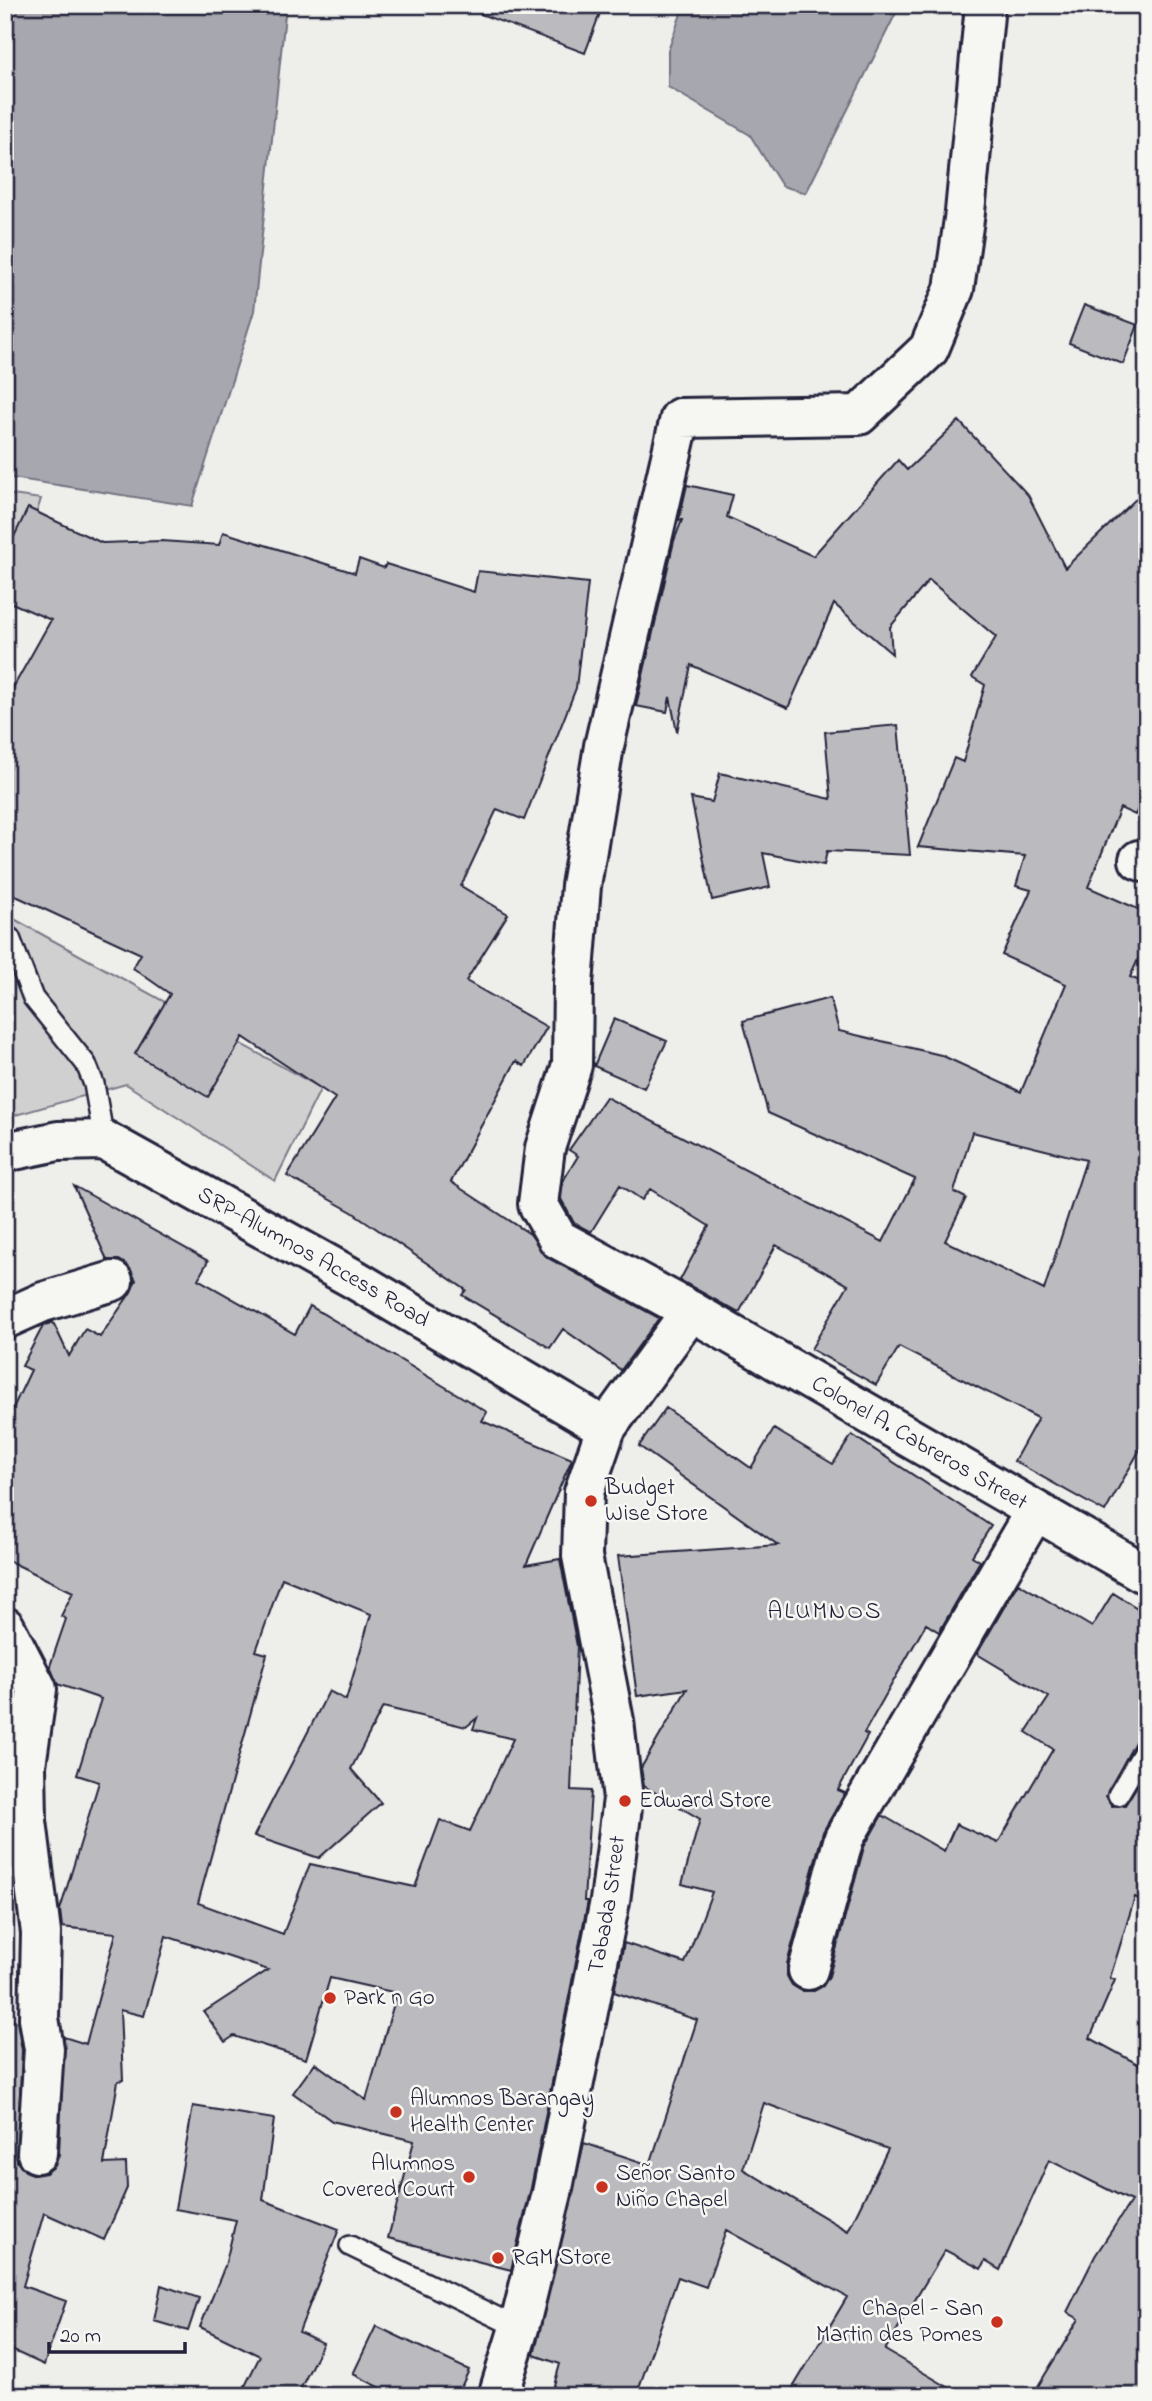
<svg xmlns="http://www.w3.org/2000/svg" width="1152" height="2401" font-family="'Indie Flower',sans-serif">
	<rect width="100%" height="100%" fill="#eeeeeb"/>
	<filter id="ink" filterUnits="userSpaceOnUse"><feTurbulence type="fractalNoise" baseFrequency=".0143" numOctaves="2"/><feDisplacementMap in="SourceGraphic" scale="14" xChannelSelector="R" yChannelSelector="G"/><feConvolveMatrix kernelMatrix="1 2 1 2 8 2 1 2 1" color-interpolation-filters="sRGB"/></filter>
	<g filter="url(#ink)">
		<path fill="#d0d0d1" stroke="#797986" stroke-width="2" d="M5 494 41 499 5 608Z
			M5 914 321 1088 275 1181 126 1084 5 1118Z"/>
		<path fill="#a7a7af" stroke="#727281" stroke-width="2" d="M5 5H286L254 311 192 506 5 477Z
			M684 5H900L806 193 782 186 750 135 668 87V51Z"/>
		<path fill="#bbbbbf" stroke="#22223b" stroke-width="2" fill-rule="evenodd" d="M468 5H603L585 53 467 9Z
			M1084 305 1138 325 1123 364 1069 343Z
			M959 421 1028 495 1065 568 1147 488V791L1135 815 1120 808 1088 887 1147 913V940L1130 977 1147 984V1437L1105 1512 1014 1461 1038 1418 899 1347 876 1385 811 1349 848 1285 776 1245 739 1313 680 1280 709 1226 650 1189 642 1200 620 1185 591 1232 574 1223 561 1199 563 1181 578 1156 569 1150 606 1097 883 1242 915 1179 768 1113 743 1021 830 998 839 1031 941 1055 1021 1092 1066 984 1002 955 1031 890 1016 886 1025 856 918 847 954 758 963 762 985 685 972 677 996 637 929 580 890 627 892 654 834 604 788 708 691 665 677 732 670 697 667 712 636 706 674 541 682 520H679L687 485 733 495 727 517 813 556 898 460 907 470ZM972 1132 1086 1160 1044 1290 945 1241 966 1198 954 1192Z
			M28 508 102 543 162 541 219 545 223 532 355 573 359 559 384 568 386 564 474 592 478 571 588 583 576 688 524 820 497 809 461 886 508 914 466 981 547 1027 524 1066 516 1061 451 1182 530 1234 548 1258 659 1318 621 1370 563 1329 550 1348 462 1295 466 1290 352 1212 287 1176 335 1098 243 1037 208 1097 135 1054 170 994 133 968 141 954 5 891V702L51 620 5 600V555Z
			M898 725 910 855 827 851 824 865 763 853 770 887 712 900 691 798 712 802 720 773 831 799 825 732Z
			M614 1019 667 1041 644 1088 594 1066Z
			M74 1186 208 1261 198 1279 295 1334 310 1306 487 1412 482 1421 572 1459 526 1565 560 1559 577 1646 571 1790 591 1791 584 1901H588L531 2188 511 2270 388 2238 414 2141 332 2121 293 2093 315 2063 366 2100 397 1993 330 1978 306 2059 234 2036 225 2042 204 2012 268 1970 166 1936 144 2016 120 2010 123 2080 118 2081 104 2164 126 2163 127 2188 104 2240 44 2213 23 2286 66 2301 44 2365 5 2347V2018L17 2022 22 2050 17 2162 25 2171 35 2175 46 2173 55 2166 59 2154 64 2037 86 2044 116 1933 62 1927 60 1910 99 1782 77 1775 101 1699 57 1684 50 1666 66 1619 61 1616 73 1592 5 1559V1425L31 1370 22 1366 43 1326 53 1322 69 1356 85 1329 100 1337 129 1295 136 1280 127 1265 119 1260H107ZM282 1578 371 1614 346 1700 329 1691 254 1836 319 1858 381 1803 351 1769 383 1707 466 1727 477 1718 473 1729 513 1739 470 1831 440 1820 415 1887 310 1864 283 1934 198 1903 267 1654 256 1651Z
			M666 1408 751 1468 774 1429 833 1464 852 1435 991 1526 972 1556 980 1561 939 1632 926 1624 864 1733 868 1735 838 1790 845 1793 823 1832 787 1964V1976L792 1985 802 1991H814L823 1986 829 1976 864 1847 882 1815 944 1851 956 1824 998 1843 1053 1749 1026 1732 1049 1697 977 1654 1018 1583 1092 1627 1113 1593 1147 1614V1734L1136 1740 1106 1796 1112 1806 1125 1805 1147 1770V1903L1135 1897 1110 1978 1115 1980 1090 2038 1147 2069V2396H1032L1079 2319 1067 2312 1095 2256 1131 2201 1049 2160 1000 2270 985 2261 981 2269 945 2250 885 2350 963 2396H788L847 2297 726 2230 706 2287 678 2277 636 2396H551L560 2364 534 2355 584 2143 650 2165 697 2020 614 1992 624 1943 685 1963 712 1892 682 1884 700 1819 644 1786 641 1768 687 1689 637 1696 618 1556 778 1545 639 1446ZM764 2103 888 2149 848 2231 743 2169Z
			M193 2106 274 2119 263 2200 339 2229 299 2332 323 2343 297 2396H240L260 2356 200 2327 225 2266 236 2220 175 2209Z
			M161 2285 199 2298 188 2331 154 2321Z
			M376 2326 469 2370 457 2396H397L353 2374Z"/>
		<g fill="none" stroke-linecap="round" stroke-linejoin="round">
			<defs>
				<path id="lane" d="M10 938 33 998 86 1064 94 1084 104 1140
					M1118 1795 1147 1746
					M350 2246 519 2328"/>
				<g id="street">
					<path id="s1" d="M985 5 965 212 954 289 929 349 859 415 680 418 604 746 581 886 573 984 572 1065 545 1148 538 1204 558 1239 691 1311 1147 1575"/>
					<path d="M1139 860 1147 863"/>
					<path id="s2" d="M5 1152 58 1141 104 1140 354 1279 606 1428"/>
					<path d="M5 1319 43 1302 113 1281"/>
					<path d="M5 1627 37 1689 26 1765 27 1821 41 1933 39 2018 44 2049 37 2153"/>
					<path d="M808 1970 844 1838 1035 1511"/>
					<path id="s3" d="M498 2396 519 2328 552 2193 610 1901 623 1799 614 1721 582 1556 584 1492 606 1428 691 1311"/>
				</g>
			</defs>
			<use href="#lane" stroke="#22223b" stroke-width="24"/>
			<use href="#street" stroke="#22223b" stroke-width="44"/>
			<use href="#lane" stroke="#f6f6f2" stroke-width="19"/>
			<use href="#street" stroke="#f6f6f2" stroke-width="38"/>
		</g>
	</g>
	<g fill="#c8321e" stroke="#f6f6f2" stroke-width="2.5">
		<circle cx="591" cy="1501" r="7"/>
		<circle cx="625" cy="1801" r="7"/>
		<circle cx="330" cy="1998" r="7"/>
		<circle cx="396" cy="2112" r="7"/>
		<circle cx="469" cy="2177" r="7"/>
		<circle cx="602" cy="2187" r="7"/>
		<circle cx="498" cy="2258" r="7"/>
		<circle cx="997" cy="2322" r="7"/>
	</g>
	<g text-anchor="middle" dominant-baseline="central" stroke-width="5" stroke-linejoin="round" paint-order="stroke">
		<g font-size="23" fill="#22223b" stroke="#f6f6f2">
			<text stroke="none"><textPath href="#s2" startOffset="340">SRP-Alumnos Access Road</textPath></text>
			<text stroke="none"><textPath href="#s1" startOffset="1883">Colonel A. Cabreros Street</textPath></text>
			<text stroke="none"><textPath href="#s3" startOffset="504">Tabada Street</textPath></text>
		</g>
		<g font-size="23" fill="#22223b" stroke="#f6f6f2" text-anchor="start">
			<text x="605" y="1488">Budget<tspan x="605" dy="26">Wise Store</tspan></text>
			<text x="639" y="1801">Edward Store</text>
			<text x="344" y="1998">Park n Go</text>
			<text x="410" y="2099">Alumnos Barangay<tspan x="410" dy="26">Health Center</tspan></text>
			<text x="455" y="2164" text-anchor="end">Alumnos<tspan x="455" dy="26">Covered Court</tspan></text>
			<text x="616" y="2174">Señor Santo<tspan x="616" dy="26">Niño Chapel</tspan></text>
			<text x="512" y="2258">RGM Store</text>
			<text x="983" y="2309" text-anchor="end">Chapel - San<tspan x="983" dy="26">Martin des Pomes</tspan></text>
		</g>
		<g font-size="24" letter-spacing="2" fill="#22223b" stroke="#f6f6f2">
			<text x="825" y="1612">ALUMNOS</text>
		</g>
	</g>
	<rect width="1152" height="2401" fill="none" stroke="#f6f6f2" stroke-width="28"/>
	<rect x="14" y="14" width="1124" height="2373" fill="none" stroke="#22223b" stroke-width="2.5" filter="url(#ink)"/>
	<path d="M49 2342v10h136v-10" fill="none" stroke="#22223b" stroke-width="3.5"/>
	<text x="60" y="2342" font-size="21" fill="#22223b" stroke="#f6f6f2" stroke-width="5" paint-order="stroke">20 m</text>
</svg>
